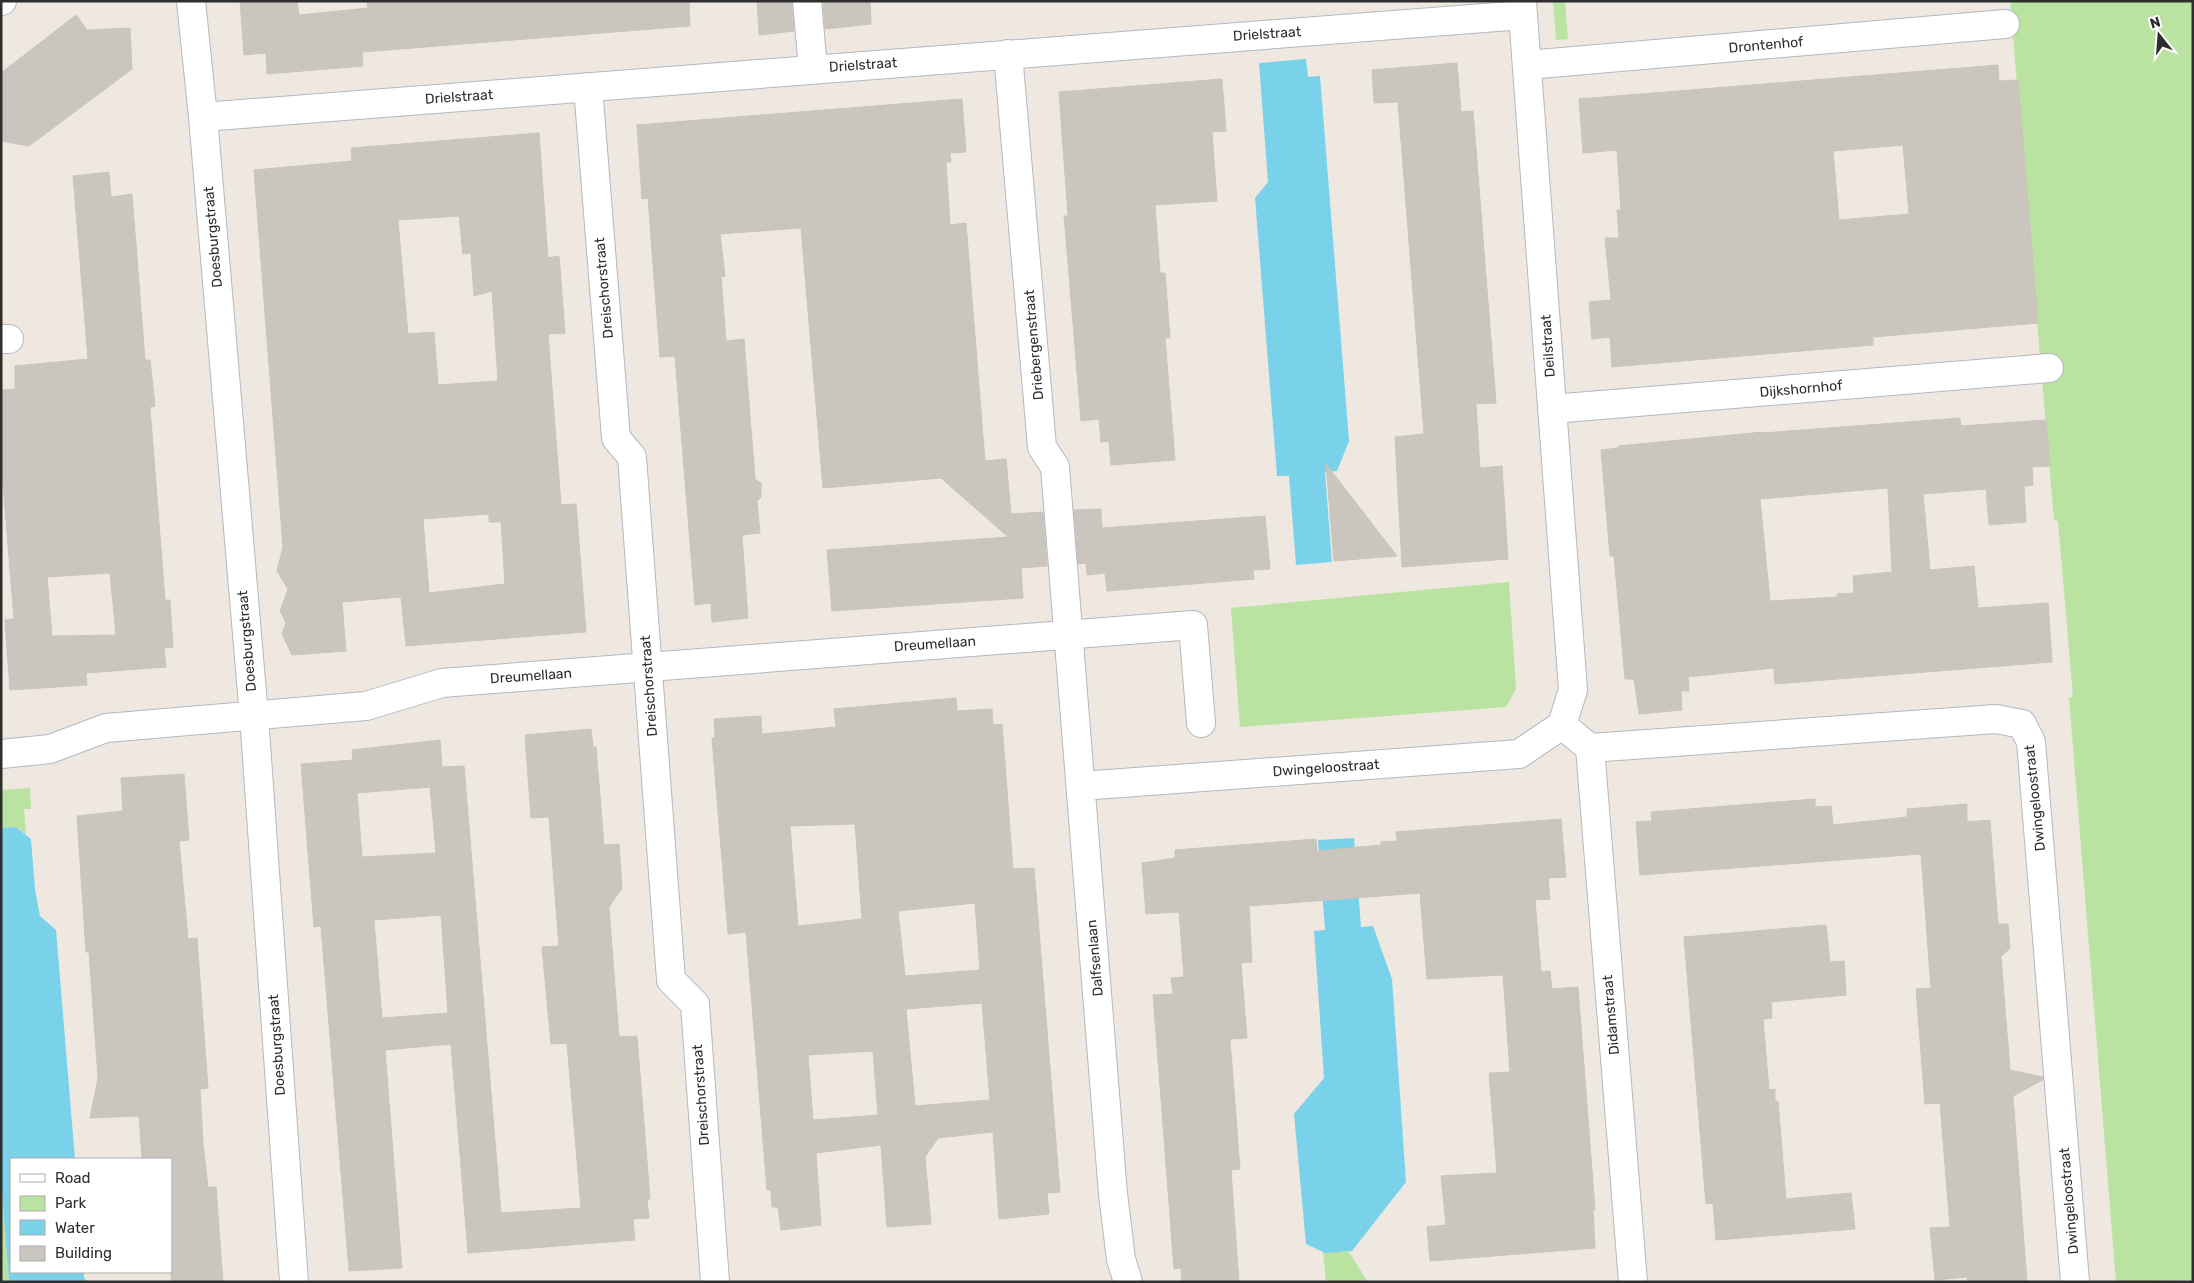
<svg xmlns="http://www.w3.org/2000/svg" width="2194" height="1283" font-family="Rubik,sans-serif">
	<rect width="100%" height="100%" fill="#eee8e1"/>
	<path fill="#bae2a1" d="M1553 1H1565L1568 39 1556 40Z
		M2010 1H2193V1280L2116 1282 2069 698 2073 697 2058 521 2054 520Z
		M1509 582 1516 689 1506 707 1240 727 1231 608Z
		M30 788 31 809H24L26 834 16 827 1 828V790Z
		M1 1180 9 1282H1Z
		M1323 1252H1349L1368 1282H1326Z"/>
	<path fill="#7ad2ea" d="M1306 59 1308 77 1320 76 1349 441 1337 471 1325 472 1332 562 1296 565 1289 476H1277L1255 198 1268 182 1259 63Z
		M16 827 31 839 35 889 40 916 56 930 75 1159H11V1272H84V1278L88 1282H9L1 1180V828Z
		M1354 838 1361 927 1373 926 1392 979 1406 1182 1352 1251 1325 1253 1306 1244 1294 1114 1324 1078 1314 931 1325 930 1318 840Z"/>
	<path fill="#cac6bf" stroke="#cac4bb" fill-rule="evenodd" d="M240 1H297L299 15 368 8 367 1H689L690 26 362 52 363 66 267 74 266 53 244 55Z
		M757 1H792L794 31 759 35Z
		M823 1H870L871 24 825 29Z
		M76 15 87 30 130 28 132 69 29 146 1 141V73Z
		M1457 63 1461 112 1473 111 1496 403 1476 404 1480 468 1502 466 1508 559 1402 567 1395 437 1424 434 1398 102 1374 103 1372 70Z
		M1998 65 1999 81 2018 80 2038 323 1873 337V345L1612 367 1610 337 1592 339 1589 302 1611 300 1605 238H1619L1617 210H1621L1617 150 1583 153 1579 99ZM1903 145 1909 214 1839 220 1833 151Z
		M1222 79 1226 131 1212 132 1217 201 1155 205 1160 273H1165L1170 338H1165L1175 460 1111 465 1109 441 1101 442 1099 419 1081 421 1068 263 1064 216H1068L1059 92Z
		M962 99 966 152 950 153 951 162H946L950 225 966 223 985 461 1006 459 1011 514 1043 512 1047 566 1021 568 1023 598 832 611 827 550 1008 537 941 478 823 488 801 228 720 234 725 276 721 277 726 341 744 339 755 479 761 483V497L757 501 760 533 742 535 748 618 712 622 711 603 695 605 675 356 660 357 648 198 642 199 637 125Z
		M539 133 548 258 559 256 565 333 548 334 561 505 576 504 586 632 406 646 401 597 342 602 346 651 292 655 282 634 286 623 280 611 288 589 277 571 283 547 254 170 352 161 351 148ZM459 216 463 254 471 253 474 296 492 291 498 381 438 385 434 332 408 334 398 220ZM489 514V522H501L505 584 429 593 423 519Z
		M109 172 111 197 132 194 145 360H150L155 406 150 407 165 600H170L173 647 164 648 166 667 86 673 87 685 10 690 5 620 14 619 1 459V390L15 389V366L88 359 73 176ZM110 573 116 635 52 636 47 577Z
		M1960 418 1961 426 2046 420 2050 466 2032 467 2033 485 2024 486 2026 522 1989 525 1986 489 1923 494 1930 570 1974 566 1978 608 2048 603 2052 662 1775 684 1774 668 1688 677 1689 691H1681L1682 710 1639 714 1634 679H1625L1614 556H1610L1601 450 1618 448V446L1763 432V433ZM1888 488 1892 572 1853 576 1854 593 1837 594 1838 597 1770 601 1760 499Z
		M1326 464 1397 556 1334 561Z
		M1101 509 1102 528 1265 516 1270 569 1253 570 1254 579 1107 591 1105 573 1087 575 1086 563 1078 564 1074 510Z
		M956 698 957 711 992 709 993 725 1002 724 1013 869 1034 868 1060 1192 1047 1193 1049 1214 999 1219 993 1132 938 1138 925 1157 931 1224 887 1227 881 1145 816 1153 821 1225 781 1230 778 1207H772L771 1190H767L746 932 728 934 712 738H715L714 719 761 716 762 734 836 727 834 709ZM855 824 862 919 798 926 790 826ZM975 903 980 970 905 976 898 911ZM982 1003 990 1100 915 1106 906 1009ZM873 1051 878 1115 813 1120 808 1055Z
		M591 729 593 747H596L604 845 619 844 622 888 609 907 614 974 619 1037 637 1036 650 1199H647L649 1218 633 1219 635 1240 468 1253 451 1044 385 1050 402 1268 349 1271 321 926 314 927 301 764 353 760 352 750 440 740 442 767 464 766 501 1213 581 1208 567 1043 551 1044 545 980 542 947 559 946 549 817 531 818 525 735ZM430 787 436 853 362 857 357 793ZM441 915 448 1013 382 1018 374 920Z
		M184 774 189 840 179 841 182 873 188 939 197 938 208 1088 200 1089 203 1143 208 1187H216L223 1282H171V1159H142L139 1116 90 1118 98 1078 89 952H86L77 816 123 811 121 778Z
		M1815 799V807L1831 806 1833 825 1907 817V809L1967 804V822L1990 820 1998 924H2008L2010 948 2001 957 2010 1070 2043 1077V1080L2013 1096 2027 1282H1967V1277L1935 1280 1930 1228 1950 1227 1940 1103 1925 1104 1916 989 1931 988 1921 854 1640 875 1636 822 1652 821 1651 812Z
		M1561 819 1566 877 1548 878 1550 899 1535 900 1541 972 1550 971 1552 989 1578 987 1595 1209 1593 1210 1595 1248 1430 1261 1427 1227 1446 1225 1441 1176 1497 1173 1489 1073 1510 1072 1503 975 1427 979 1420 893 1249 906 1252 962 1241 963 1247 1038 1230 1039 1240 1169 1231 1170 1239 1282H1182L1181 1268 1174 1269 1153 995 1173 994 1171 978 1184 977 1179 912 1146 914 1142 863 1175 858V850L1316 839 1317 851 1381 845V842L1397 841 1396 832Z
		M1826 925 1830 962 1844 961 1846 995 1771 1002 1772 1018 1763 1019 1769 1090 1775 1089V1101H1778L1786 1199 1851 1193 1855 1229 1716 1240 1713 1203 1706 1204 1684 937Z"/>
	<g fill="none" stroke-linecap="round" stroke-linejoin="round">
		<defs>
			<path id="minor" d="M1 1H2
				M191 1 203 117 254 716 294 1282
				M807 1 813 69
				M1008 54 1042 447 1055 467 1113 1194 1121 1259 1128 1282
				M1527 65 2005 24
				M588 87 616 438 632 457 671 980 695 1004 715 1282
				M203 117 1523 15
				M1 339H9
				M1552 409 2049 368
				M1562 725 1590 748 1996 719 2022 724 2031 742 2075 1282
				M1590 748 1633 1282
				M1 754 50 749 106 728 366 706 442 683 1193 625 1201 723
				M1081 786 1519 754 1562 725 1573 690 1522 1"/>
		</defs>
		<use href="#minor" stroke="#b4b8c0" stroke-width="30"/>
		<use href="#minor" stroke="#fff" stroke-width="28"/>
	</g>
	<g text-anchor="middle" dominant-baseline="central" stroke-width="4" stroke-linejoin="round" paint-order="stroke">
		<g font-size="14" fill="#2e2e2e" stroke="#fff">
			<text transform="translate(1267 34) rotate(-4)">Drielstraat</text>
			<text transform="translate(1766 45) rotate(-5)">Drontenhof</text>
			<text transform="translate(863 65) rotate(-4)">Drielstraat</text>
			<text transform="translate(459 97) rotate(-4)">Drielstraat</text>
			<text transform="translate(213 237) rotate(-95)">Doesburgstraat</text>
			<text transform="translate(604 288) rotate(-95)">Dreischorstraat</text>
			<text transform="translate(1034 345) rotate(-95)">Driebergenstraat</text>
			<text transform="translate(1548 346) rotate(-94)">Deilstraat</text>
			<text transform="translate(1801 389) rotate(-5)">Dijkshornhof</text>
			<text transform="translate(247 641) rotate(-95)">Doesburgstraat</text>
			<text transform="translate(935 644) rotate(-4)">Dreumellaan</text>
			<text transform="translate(531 676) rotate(-4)">Dreumellaan</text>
			<text transform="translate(649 686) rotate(-94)">Dreischorstraat</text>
			<text transform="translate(1326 768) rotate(-4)">Dwingeloostraat</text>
			<text transform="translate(2035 798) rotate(-96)">Dwingeloostraat</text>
			<text transform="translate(1095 958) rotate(-95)">Dalfsenlaan</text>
			<text transform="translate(1611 1015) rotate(-95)">Didamstraat</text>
			<text transform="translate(277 1045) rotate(-94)">Doesburgstraat</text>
			<text transform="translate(701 1095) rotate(-94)">Dreischorstraat</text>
			<text transform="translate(2069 1201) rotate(-95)">Dwingeloostraat</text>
		</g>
	</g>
	<rect width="2194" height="1283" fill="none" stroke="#2e2e2e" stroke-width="5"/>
	<rect x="10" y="1158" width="162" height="115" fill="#ffffff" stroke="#ababab"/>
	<rect x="20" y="1174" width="25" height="8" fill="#ffffff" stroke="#ababab"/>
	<text x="55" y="1183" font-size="15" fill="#2e2e2e">Road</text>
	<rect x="20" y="1196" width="25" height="15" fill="#bae2a1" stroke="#ababab"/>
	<text x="55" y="1208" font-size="15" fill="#2e2e2e">Park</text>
	<rect x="20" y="1220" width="25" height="15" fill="#7ad2ea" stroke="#ababab"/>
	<text x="55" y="1233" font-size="15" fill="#2e2e2e">Water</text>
	<rect x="20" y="1246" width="25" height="15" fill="#cac6bf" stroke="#ababab"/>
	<text x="55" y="1258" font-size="15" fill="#2e2e2e">Building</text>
	<g transform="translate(2159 35) rotate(343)" stroke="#ffffff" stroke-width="4" paint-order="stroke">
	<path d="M0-4L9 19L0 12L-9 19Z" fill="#2e2e2e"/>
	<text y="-8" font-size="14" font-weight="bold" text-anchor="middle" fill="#2e2e2e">N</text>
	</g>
</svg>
